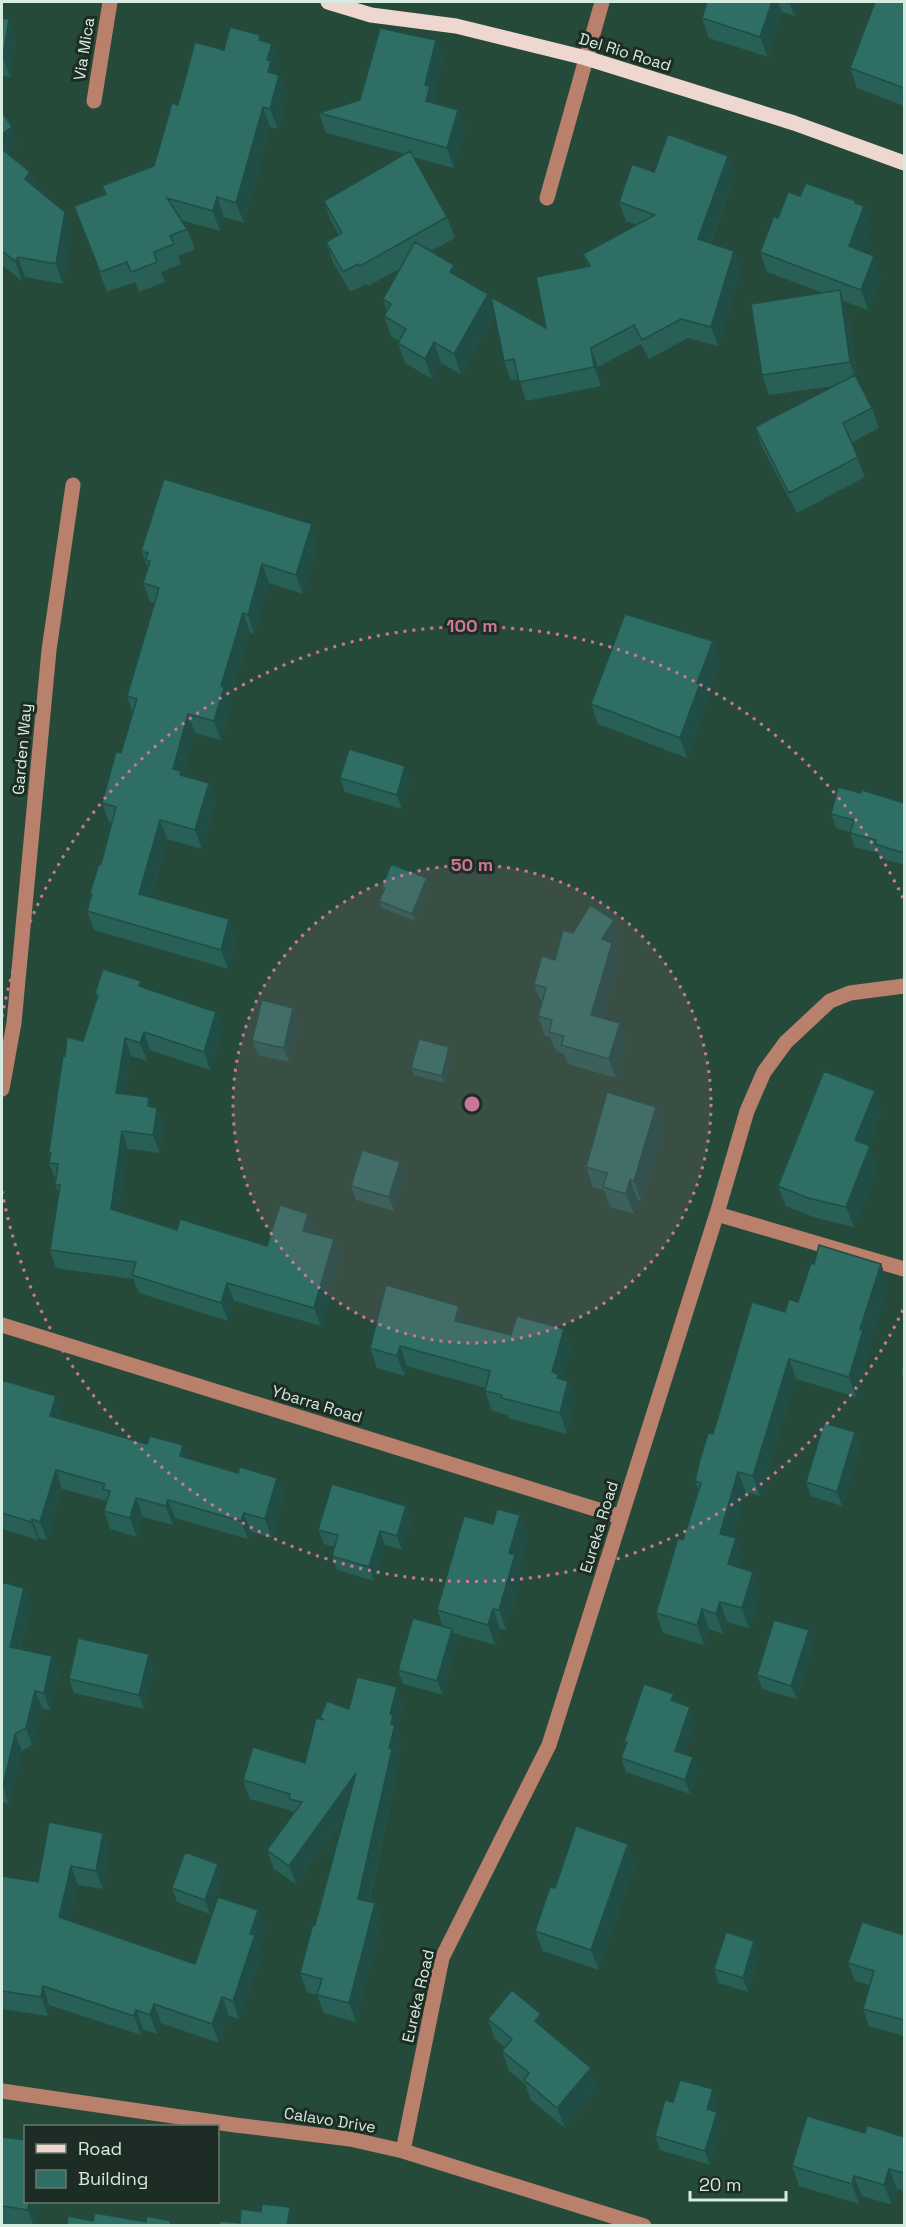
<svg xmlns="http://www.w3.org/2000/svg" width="906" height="2227" font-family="'Space Grotesk',sans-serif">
	<rect width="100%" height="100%" fill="#264a39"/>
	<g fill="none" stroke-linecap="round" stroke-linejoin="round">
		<path stroke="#b9806b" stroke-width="15" d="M94 101 110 2
			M547 198 602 2
			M2 1089 14 1023 49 650 73 485
			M717 1214 904 1269
			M2 1325 621 1517
			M2 2091 235 2125 350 2139 403 2151 644 2226
			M403 2151 442 1958 549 1745 718 1210 747 1111 764 1072 786 1042 830 1001 850 993 904 986"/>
		<path stroke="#eed7ce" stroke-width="15" d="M328 2 371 15 456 26 586 58 794 123 904 163"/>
	</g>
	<path fill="#285f56" d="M707 2H799L795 16 782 12 768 57 709 38 702 18Z
		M904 2V106L857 88 850 68Z
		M2 18 16 39 10 77 2 76Z
		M436 40 443 60 434 97 436 104 458 110 465 129 454 168 413 157 447 217 455 238 431 251 454 265 459 277 488 294 493 307 546 328 588 267 583 254 637 225 626 221 619 202 654 172 728 156 735 175 711 243 734 251 741 270 718 346 688 338 649 359 641 344 598 367 601 386 526 401 519 379 511 380 504 361 495 316 461 374 441 363 432 379 405 363 398 343 399 341 391 336 384 316 387 311 383 299 401 268 368 286 366 284 350 292 333 262 326 242 339 235 331 221 324 201 405 154 326 133 319 113 360 100Z
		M263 41 272 44 279 64 276 74 279 75 287 95 278 129 270 127 244 223 224 217 220 231 181 220 187 229 195 249 178 256 181 264 161 272 165 282 139 292 135 282 107 292 74 206 105 194 102 186 154 166 178 105 224 50Z
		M2 112 19 147 8 154 30 172 36 188 72 231 63 284 25 277 22 281 3 266 2 268Z
		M800 196 857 204 872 227 862 251 881 276 868 310 843 301 847 310 857 379 872 408 879 428 851 443 865 477 797 513 762 447 755 427 834 386 769 395 762 375 823 293 767 272 760 252 778 218Z
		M318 543 303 594 269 583 254 634 250 632 229 702 231 707 221 740 195 733 183 775 209 783 216 802 202 849 167 839 151 897 236 938 228 969 94 930 87 911 91 896 90 893 101 864 112 823 109 822 102 803 121 753 133 713 127 696 155 603 150 602 143 583 148 568 141 551Z
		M713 641 720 661 706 700 707 704 687 758 598 724 591 704Z
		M340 778 410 780 402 809 345 792Z
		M861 793 904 803V865L880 858 878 853 855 847 850 833V832L836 828 831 814Z
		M427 878 429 886 415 921 382 908 379 901 384 892 382 887Z
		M573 933 621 940 615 949 619 962 603 1018 627 1043 616 1078 568 1064 564 1054 556 1051 550 1037 545 1036 538 1016 542 1004 534 984 555 960Z
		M144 988 223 1030 210 1070 150 1050 147 1061 131 1056 125 1094 153 1107 157 1108 163 1126 160 1153 128 1149 119 1212 177 1230 267 1246 315 1232 314 1234 341 1257 321 1326 234 1301 228 1321 139 1293 133 1279 56 1268 50 1250 59 1194 55 1185 56 1181 49 1163 50 1156 49 1152 65 1056 83 1041 97 998 95 993Z
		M299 1022 289 1062 258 1055 252 1041Z
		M452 1055 444 1083 414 1075 411 1068Z
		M875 1091 882 1111 869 1145 878 1166 854 1227 816 1218 786 1206 778 1186Z
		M656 1107 664 1127 641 1201 638 1200 634 1214 610 1207 604 1190 593 1187 586 1167Z
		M400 1162 405 1176 394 1211 356 1200 351 1186Z
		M814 1264H881L888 1284 869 1346 870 1350 856 1397 796 1379 760 1496 746 1492 732 1537 743 1558 740 1568 760 1592 749 1628 727 1622 723 1634 709 1629 704 1645 663 1633 656 1613 683 1540 699 1492 695 1481 713 1434 785 1312 798 1302Z
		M459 1306 465 1324 511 1335 564 1329 571 1349 562 1380 568 1381 575 1401 567 1434 509 1418 508 1415 492 1411 485 1391 486 1388 407 1366 405 1376 377 1368 370 1348Z
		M904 1359V1382L901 1372Z
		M2 1380 62 1415 61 1419 238 1473 277 1478 283 1496 272 1538 251 1532 248 1539 175 1518 173 1525 143 1517 137 1537 110 1529 104 1511 107 1501 62 1489 47 1540 39 1538 38 1540 2 1529Z
		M860 1446 842 1506 811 1496 806 1482Z
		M406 1506 411 1520 402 1550 385 1545 374 1581 337 1570 332 1556 334 1547 324 1544 318 1530Z
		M520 1515 528 1535 519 1566 522 1575 506 1630 500 1629 495 1645 453 1633 457 1643 443 1695 403 1684 398 1670 443 1627 437 1610 493 1524Z
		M2 1582 24 1588 31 1605 20 1649 52 1656 58 1674 50 1710 42 1708 32 1745 22 1751 9 1804 2 1802Z
		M814 1644 797 1699 762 1689 757 1675Z
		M154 1668 144 1709 74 1693 69 1679Z
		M397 1687 403 1706 398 1729 400 1734 399 1737 401 1744 397 1763 398 1767 369 1902 375 1903 382 1922 356 2022 324 2013 317 1995 307 1992 300 1973 315 1925 344 1817 296 1884 274 1869 267 1850 294 1813 293 1811 250 1799 243 1780 305 1763 320 1719 349 1709Z
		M677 1702 695 1721 684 1754 698 1771 690 1794 626 1772 621 1758 626 1745 624 1742Z
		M49 1822 110 1852 103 1889 78 1885 69 1921 195 1964 258 1910 265 1929 259 1947 262 1954 239 2019 229 2016 219 2043 161 2023 157 2034 143 2029 141 2035 49 2005 48 2016 2 2009V1876L38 1882Z
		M635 1864 599 1970 543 1951 535 1931 555 1888Z
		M223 1878 210 1914 177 1902 172 1888Z
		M904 1935V2036L869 2026 863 2009 870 1985 855 1981 848 1963Z
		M759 1955 748 1992 719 1983 714 1969Z
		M488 2019 547 2032 598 2088 565 2128 531 2100 525 2084 509 2071 502 2051 505 2047 495 2039Z
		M673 2102 718 2103 716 2111 722 2126 710 2165 660 2150 655 2136Z
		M865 2133 904 2137V2191L897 2189 892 2205 862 2196 859 2204 799 2186 792 2166Z
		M2 2137 26 2202H39L36 2226H2Z"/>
	<path fill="#204d46" d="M772 2H778L782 12 768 57 760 37Z
		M789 2H799L795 16Z
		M9 19 16 39 10 77 3 57Z
		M436 40 443 60 434 97 437 105 426 101 425 85Z
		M272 44 279 64 276 75H279L287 95 278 129 270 109 268 72 267 60Z
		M263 107 270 127 244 223 236 203Z
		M458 110 465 129 454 168 447 148Z
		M12 127 19 147 2 158V134Z
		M728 156 735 175 705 258 698 239Z
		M30 172 37 192 25 179Z
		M217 197 224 217 220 231 213 211Z
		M856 201 861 215 864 206 872 227 856 267 849 246Z
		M65 212 72 231 63 284 56 264Z
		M734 251 741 270 718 346 711 327Z
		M874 256 881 276 868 310 861 290Z
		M18 257 25 277 22 281 15 261Z
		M454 265 462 285 450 272Z
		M840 290 847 310 857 382 850 362Z
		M488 294 496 314 461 374 454 354Z
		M434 342 441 363 432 379 425 359Z
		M591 348 598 367 601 386 594 367Z
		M312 524 318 543 303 594 296 575Z
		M262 564 269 583 254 634 248 615Z
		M243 613 250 632 229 702 231 707 221 740 214 721 221 686Z
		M713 641 720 661 706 700 707 704 687 758 680 738 697 683Z
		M188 714 195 733 183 776 173 769Z
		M405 766 410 780 402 809 397 795Z
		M209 783 216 802 202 849 195 830Z
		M160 820 167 839 146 913 139 894Z
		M427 878 429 886 415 921 412 914Z
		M229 919 236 938 228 969 221 950Z
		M614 920 621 940 615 949 619 962 598 1034 591 1015 602 939Z
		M293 1008 299 1022 289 1062 284 1048Z
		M216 1012 223 1030 210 1070 204 1052Z
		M620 1023 627 1043 616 1078 609 1059Z
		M144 1032 150 1050 147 1061 140 1043Z
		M125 1038 131 1056 123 1111 116 1093Z
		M449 1047 452 1055 444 1083 442 1076Z
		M875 1091 882 1111 863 1160 855 1140Z
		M149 1097 156 1115 148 1106Z
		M656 1107 664 1127 641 1201 634 1181Z
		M157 1108 163 1126 160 1153 153 1135Z
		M122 1131 128 1149 117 1227 111 1209Z
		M870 1146 878 1166 854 1227 846 1207Z
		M400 1162 405 1176 394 1211 389 1197Z
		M630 1180 638 1200 634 1214 626 1194Z
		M308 1214 315 1232 310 1249 303 1231Z
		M334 1239 341 1257 321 1326 314 1308Z
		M881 1264 888 1284 869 1346 870 1350 856 1397 849 1377 860 1329Z
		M227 1283 234 1301 228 1321 221 1303Z
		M459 1306 466 1326 455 1321Z
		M564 1329 571 1349 561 1384 568 1381 575 1401 567 1434 560 1413 552 1372Z
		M400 1346 407 1366 405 1376 397 1356Z
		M789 1359 796 1379 760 1496 753 1476Z
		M56 1396 62 1415 57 1435 50 1416Z
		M855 1432 860 1446 842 1506 837 1492Z
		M183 1445 190 1464 180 1456Z
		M56 1470 62 1489 47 1540 40 1522Z
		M738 1472 746 1492 727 1554 720 1534Z
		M277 1478 283 1496 272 1538 265 1519Z
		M136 1498 143 1517 137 1537 130 1518Z
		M168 1500 175 1518 173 1525 166 1506Z
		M406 1506 411 1520 402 1550 397 1536Z
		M244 1513 251 1532 248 1539 241 1521Z
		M520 1515 528 1535 519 1566 522 1575 506 1630 499 1610 509 1553Z
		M32 1519 39 1538 38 1540 31 1522Z
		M380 1531 385 1545 374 1581 369 1567Z
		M736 1538 743 1558 736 1585 728 1564Z
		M753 1572 760 1592 749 1628 742 1608Z
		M24 1588 31 1605 16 1664 10 1647Z
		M720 1602 727 1622 723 1634 716 1614Z
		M493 1609 500 1629 495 1645 488 1625Z
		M702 1609 709 1629 704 1645 697 1625Z
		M452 1629 457 1643 443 1695 437 1681Z
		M809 1630 814 1644 797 1699 791 1686Z
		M149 1654 154 1668 144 1709 139 1695Z
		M52 1656 58 1674 50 1710 44 1693Z
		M397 1687 403 1706 398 1729 400 1734 399 1737 401 1744 397 1763 398 1767 365 1917 358 1899 389 1748 391 1724 390 1714Z
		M35 1691 42 1708 32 1745 26 1728Z
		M674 1694 679 1708 671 1700Z
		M690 1707 695 1721 681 1765 675 1751Z
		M15 1734 22 1751 9 1804 3 1786Z
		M693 1757 698 1771 690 1794 685 1780Z
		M356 1773 362 1791 296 1884 289 1866Z
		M103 1833 110 1852 103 1889 96 1871Z
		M628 1844 635 1864 599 1970 591 1950Z
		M218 1864 223 1878 210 1914 205 1900Z
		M71 1866 78 1885 66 1936 59 1917Z
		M375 1903 382 1922 356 2022 349 2003Z
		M258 1910 265 1929 259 1947 262 1954 239 2019 233 2001 250 1934Z
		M754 1941 759 1955 748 1992 743 1978Z
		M43 1986 49 2005 48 2016 41 1997Z
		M222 1997 229 2016 219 2043 212 2024Z
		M154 2004 161 2023 157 2034 150 2015Z
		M136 2010 143 2029 141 2035 134 2016Z
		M541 2014 548 2034 535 2021Z
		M591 2068 598 2088 565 2128 557 2108Z
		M713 2089 718 2103 712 2123 707 2109Z
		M717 2112 722 2126 710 2165 705 2151Z
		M889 2169 897 2189 892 2205 884 2185Z
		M854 2176 862 2196 859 2204 852 2184Z
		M29 2202H39L36 2226H34L28 2210Z
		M290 2207 295 2223V2226H287Z"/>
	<path fill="#2e6e64" stroke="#204d46" stroke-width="1.5" d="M707 2H772L760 37 702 18Z
		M875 2H904V88L850 68Z
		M2 18 9 19 3 57H2Z
		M230 27 260 35 259 40 272 44 267 60 271 61 268 72 279 75 270 109 263 107 236 203 217 197 213 211 167 198 187 229 170 236 174 244 154 252 157 262 131 272 127 262 100 272 74 206 106 194 102 186 154 166 172 103 178 105 195 42 224 50Z
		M380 28 436 40 425 85 430 86 426 101 458 110 447 148 319 113 360 100Z
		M2 112 12 127 2 134Z
		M668 134 728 156 698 239 734 251 711 327 681 319 642 340 634 325 591 348 594 367 519 382 514 359 504 361 491 297 546 328 536 277 590 266 583 254 655 215 619 202 632 164 654 172Z
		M2 149 30 172 25 179 65 212 56 264 18 257 15 261 2 251Z
		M410 151 447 217 360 266 358 264 343 272 326 242 342 233 324 201Z
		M806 183 856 201 855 203 864 206 849 246 874 256 861 290 760 252 774 216 778 218 788 192 800 196Z
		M415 242 454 265 450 272 488 294 454 354 434 342 425 359 398 343 406 329 384 316 391 304 383 299Z
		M840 290 850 362 762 375 751 304Z
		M855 375 872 408 843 423 858 457 789 493 755 427Z
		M164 479 312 524 296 575 262 564 248 615 243 613 221 686 224 688 214 721 188 714 173 769 181 771 180 775 209 783 195 830 160 820 139 894 229 919 221 950 87 911 92 894 90 893 99 863 101 864 116 807 102 803 116 752 121 753 137 699 127 696 159 588 143 583 150 561 145 560 148 553 141 551Z
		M625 614 713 641 697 683 700 684 680 738 591 704Z
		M349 749 405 766 397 795 340 778Z
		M838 787 861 793 862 790 904 803V853L875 844 876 840 850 833 854 820 831 814Z
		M391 864 427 878 412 914 379 901 385 888 382 887Z
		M590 905 614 920 602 939 612 943 591 1015 620 1023 609 1059 561 1045 564 1036 549 1032 552 1020 538 1016 546 988 534 984 542 956 555 960 563 930 573 933Z
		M103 969 141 981 139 986 216 1012 204 1052 144 1032 140 1043 125 1038 116 1093 149 1097 148 1106 157 1108 153 1135 122 1131 111 1209 177 1230 180 1219 267 1246 280 1205 308 1214 303 1231 334 1239 314 1308 227 1283 221 1303 132 1275 136 1262 50 1250 60 1185H55L58 1164 49 1163 51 1153 49 1152 63 1055 65 1056 67 1037 83 1041 98 995 95 993Z
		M262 1000 293 1008 284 1048 252 1041Z
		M419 1039 449 1047 442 1076 411 1068Z
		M824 1071 875 1091 855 1140 870 1146 846 1207 808 1198 778 1186Z
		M607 1092 656 1107 634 1181 630 1180 626 1194 603 1187 607 1173 586 1167Z
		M362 1150 400 1162 389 1197 351 1186Z
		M819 1245 881 1264 860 1329 863 1330 849 1377 789 1359 753 1476 738 1472 720 1534 736 1538 728 1564 753 1572 742 1608 720 1602 716 1614 702 1609 697 1625 656 1613 678 1538 683 1540 701 1483 695 1481 699 1463 708 1433 713 1434 752 1302 785 1312 789 1299 798 1302 811 1263 814 1264Z
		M386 1285 459 1306 455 1321 511 1335 517 1316 564 1329 552 1372 558 1374 557 1378 568 1381 560 1413 502 1398V1395L485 1391 490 1371 400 1346 397 1356 370 1348Z
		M904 1359V1373L901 1372Z
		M2 1380 56 1396 50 1416 147 1444 150 1436 183 1445 180 1456 238 1473 240 1467 277 1478 265 1519 244 1513 241 1521 168 1500 166 1506 136 1498 130 1518 104 1511 110 1491 103 1489 105 1484 56 1470 40 1522 32 1519 31 1522 2 1513Z
		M824 1423 855 1432 837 1492 806 1482Z
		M332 1484 406 1506 397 1536 380 1531 369 1567 332 1556 338 1535 318 1530Z
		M497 1509 520 1515 509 1553 515 1555 499 1610 493 1609 488 1625 437 1610 464 1516 493 1524Z
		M2 1582 24 1588 10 1647 52 1656 44 1693 35 1691 26 1728 15 1734 3 1786H2Z
		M413 1618 452 1629 437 1681 398 1670Z
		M774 1620 809 1630 791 1686 757 1675Z
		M78 1638 149 1654 139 1695 69 1679Z
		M357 1677 397 1687 390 1714 393 1715 391 1724 395 1725 389 1748 392 1749 358 1899 375 1903 349 2003 317 1995 322 1979 300 1973 313 1924 315 1925 356 1773 289 1866 267 1850 302 1802 289 1799 290 1794 243 1780 253 1747 305 1763 316 1718 324 1720 320 1718 327 1701 349 1709Z
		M644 1684 674 1694 671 1700 690 1707 675 1751 693 1757 685 1780 621 1758 627 1742H624Z
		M49 1822 103 1833 96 1871 71 1866 59 1917 195 1964 218 1897 258 1910 250 1934 255 1935 233 2001 222 1997 212 2024 154 2004 150 2015 136 2010 134 2016 43 1986 41 1997 2 1991V1876L38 1882Z
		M576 1826 628 1844 591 1950 535 1931 550 1887 555 1888Z
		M185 1852 218 1864 205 1900 172 1888Z
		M862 1922 904 1935V2020L863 2009 874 1971 848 1963Z
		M726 1932 754 1941 743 1978 714 1969Z
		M512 1990 541 2014 535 2021 591 2068 557 2108 524 2080 529 2073 502 2051 512 2039 488 2019Z
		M680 2080 713 2089 707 2109 717 2112 705 2151 655 2136 665 2100 673 2102Z
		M807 2116 865 2133 867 2125 904 2137V2173L889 2169 884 2185 854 2176 852 2184 792 2166Z
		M2 2137 26 2140V2202H29L28 2210 2 2206Z
		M262 2204 290 2207 287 2226H219L220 2221 240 2223 241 2209 261 2212Z
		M95 2213 146 2222 147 2216 171 2221 170 2226H67L68 2216 93 2221Z"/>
	<circle cx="472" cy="1104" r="239" fill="#cb7797" fill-opacity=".12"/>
	<g fill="none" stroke="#cb7797" stroke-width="3" stroke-dasharray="3 6">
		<circle cx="472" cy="1104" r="239"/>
		<path d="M903 1310A478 478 0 0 1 2 1191M2 1017A478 478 0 0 1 903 898"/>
	</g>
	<g text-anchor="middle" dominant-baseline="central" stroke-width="6" stroke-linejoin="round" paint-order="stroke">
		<g font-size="16" fill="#d7ece0" stroke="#1d2c24">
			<text transform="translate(84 49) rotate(-81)">Via Mica</text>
			<text transform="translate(625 52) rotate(17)">Del Rio Road</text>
			<text transform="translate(22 749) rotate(-85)">Garden Way</text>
			<text transform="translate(317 1404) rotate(17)">Ybarra Road</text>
			<text transform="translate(599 1527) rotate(-73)">Eureka Road</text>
			<text transform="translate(418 1996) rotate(-77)">Eureka Road</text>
			<text transform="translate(330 2120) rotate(9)">Calavo Drive</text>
		</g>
	</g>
	<circle cx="472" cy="1104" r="9" fill="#cb7797" stroke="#1d2c24" stroke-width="3"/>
	<g font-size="18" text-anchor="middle" font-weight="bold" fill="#cb7797" stroke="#1d2c24" stroke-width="6" stroke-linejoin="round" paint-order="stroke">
		<text x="472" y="632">100 m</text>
		<text x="472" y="871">50 m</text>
	</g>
	<rect width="906" height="2227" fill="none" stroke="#d7ece0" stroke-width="6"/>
	<rect x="24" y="2125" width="195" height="78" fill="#1d2c24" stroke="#67796f" stroke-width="1.5"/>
	<rect x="36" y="2144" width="30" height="9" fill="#eed7ce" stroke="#67796f" stroke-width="1.5"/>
	<text x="78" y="2155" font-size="18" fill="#d7ece0">Road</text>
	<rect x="36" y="2170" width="30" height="18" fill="#2e6e64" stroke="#67796f" stroke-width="1.5"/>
	<text x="78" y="2185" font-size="18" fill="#d7ece0">Building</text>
	<path d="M690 2191v9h96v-9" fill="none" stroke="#d7ece0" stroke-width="3"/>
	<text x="699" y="2191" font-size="18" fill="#d7ece0" stroke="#1d2c24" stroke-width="4.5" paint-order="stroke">20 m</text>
</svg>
